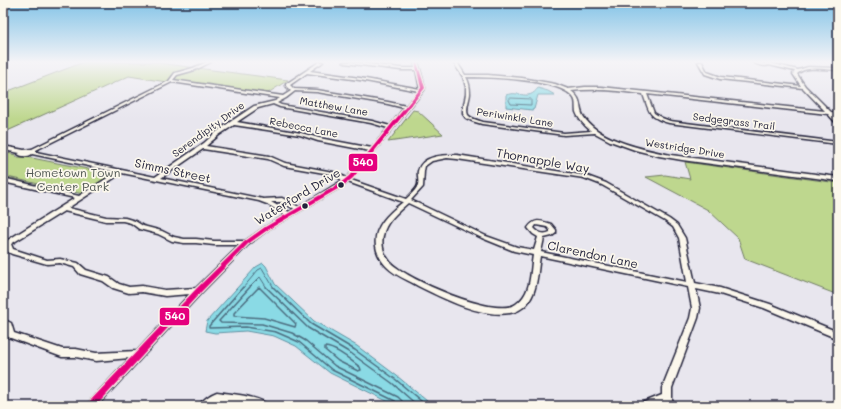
<svg xmlns="http://www.w3.org/2000/svg" width="841" height="409" font-family="Mali,sans-serif">
	<rect width="100%" height="100%" fill="#e8e6ee"/>
	<filter id="ink" filterUnits="userSpaceOnUse"><feTurbulence type="fractalNoise" baseFrequency=".025" numOctaves="2"/><feDisplacementMap in="SourceGraphic" scale="8" xChannelSelector="R" yChannelSelector="G"/><feConvolveMatrix kernelMatrix="1 2 1 2 8 2 1 2 1" color-interpolation-filters="sRGB"/></filter>
	<g filter="url(#ink)">
		<path fill="#bed78e" stroke="#707c64" d="M84 62H160L159 63 288 80 268 93 171 80 167 82 129 76 3 133V93Z
			M413 110 418 111 443 134 388 142Z
			M3 152 16 155V157H27L113 174 83 194 3 176Z
			M685 162 838 183V295L745 259 738 238 708 210 646 177 665 175 690 179Z"/>
		<path fill="#8adae5" stroke="#6090a1" d="M538 88 548 91 555 95H538L534 109 532 110 506 107V95C520 90 528 102 538 88Z
			M263 263 266 266 275 284 314 321 357 346 397 376 433 406H397L330 373 296 346 274 336 246 331 215 333 205 331 207 321 256 267Z"/>
		<g fill="none" stroke-linecap="round" stroke-linejoin="round">
			<path stroke="#4c6c7f" stroke-width="1" d="M511 98 531 99V105L511 104 509 100Z
				M243 288 258 270 262 268 274 288
				M249 288 260 277 267 288
				M258 288H260"/>
			<path stroke="#4c6c7f" stroke-width="1.5" d="M243 287 209 326V328L246 327 276 332 299 342 332 370 395 401 398 406
				M250 287 219 321 221 323 262 324 292 333 306 341 335 366 398 397 402 401 403 406
				M259 287 296 324 295 327 264 318 234 316V313Z
				M266 287 308 328 352 354 392 383 418 406
				M273 287 311 324 355 350 395 379 427 406
				M325 347C337 348 350 360 360 367L361 370 358 371 338 361 325 350Z"/>
			<defs>
				<path id="minor" d="M207 62H211L195 70 177 75 173 80 283 96 291 91 286 86V84L319 62H323L310 71 360 78 420 89 416 70H401L345 63 343 62H351L401 68H416L414 62H418L425 88 424 90 351 180 406 199C410 195 415 191 417 187 420 182 417 176 418 171 422 155 444 155 457 155L587 176 606 183 669 219 677 225 685 238 695 283 720 288 770 304 838 332V339L764 308 720 294 696 289 700 308 698 318 672 388V400L674 406H664L663 404 657 406H640L642 403 662 395V388L690 318 692 308 688 287 540 256C537 275 538 300 519 310 516 312 513 312 510 313 481 318 444 299 418 286 408 280 396 276 387 267 382 262 377 254 376 246 373 227 389 213 403 202L348 182 343 186 269 229 248 245 201 293 97 406H86L88 403 130 358 96 361 76 357H62L8 337 5 333 4 327 3 326V319L11 323 14 333 62 349H76L96 353 137 351 190 294 165 296 142 292 129 293 113 288 103 281 80 274 74 267 60 263 47 264 12 254 8 252 6 247 3 248V243L75 198 3 182V178L79 196 117 172 32 154C28 157 22 157 18 154L20 153 3 150V146L24 150 32 149 169 81 175 73 193 68ZM307 73 360 80 419 91 406 106 388 102 317 90 294 89 290 85ZM172 82 280 98 275 101 254 106 230 122 215 133 204 143 155 177 36 152V150ZM295 91 317 92 388 104 404 108 390 126 372 121 281 105 277 103 286 98ZM273 104 280 107 371 123 388 128 372 148 319 138 301 133 237 122 258 108ZM234 125 300 135 318 141 370 151 347 178 333 172 285 163 269 156 206 146 219 135ZM203 149 268 159 284 166 330 174 343 180 299 207 282 198 263 199 161 178ZM447 158 457 159 584 178 602 185 665 221 673 227 679 238 687 282 541 252 544 238 552 236 556 233V230L551 224C541 221 535 218 528 228L533 234 538 237 534 250 517 247 486 236 411 200 423 187 424 171 425 166 432 161ZM122 173 259 201 267 204 285 215 265 227 245 241H214L196 239H184L174 237 162 231 143 226 135 221 125 218 106 217 68 208ZM271 202H281L295 209 289 212ZM408 203 482 238 514 251 533 255C530 273 532 293 516 304 495 319 406 279 390 262 384 255 381 246 383 236 385 222 398 212 408 203ZM64 211 106 221H123L131 223 139 229 158 234 172 241 184 243H196L214 245H240L196 288 165 290 142 286 129 287 119 284 109 277 86 270 78 263 60 259 47 260 13 249 11 244ZM536 225 547 227 550 230V232C544 235 538 233 534 228Z
					M453 62H457L465 75H488L522 78 555 84 568 89 585 87H601L825 111 803 88 720 79 705 74 698 62H702L707 72 721 77 801 86 793 74 795 71 769 65C764 67 757 65 753 62H757L765 64 766 62 798 70 808 67 838 68V70C826 70 807 65 797 74L805 86 831 112 838 113V115H834L838 119V123H836L828 114 647 94 654 113 662 118 670 121 838 142V144L669 123C648 117 650 113 643 94 619 91 595 88 571 91 585 101 576 108 586 120 602 141 646 150 671 155L838 177V181L682 160 659 156 635 150 610 141 595 133 564 135 482 124 472 121 466 118 463 114V110L466 94V87L463 77ZM466 77C489 77 559 79 573 97 577 101 575 107 576 112 579 120 585 126 591 131L564 133 483 122C478 120 471 119 468 115 465 109 470 99 470 93 470 87 469 82 466 77Z
					M217 392C228 394 263 396 268 406H250L218 401 211 406H199C202 400 211 394 217 392Z"/>
			</defs>
			<use href="#minor" stroke="#22223b" stroke-width="3"/>
			<use href="#minor" fill="#fbf7ec" fill-rule="evenodd"/>
			<defs>
				<path id="bus-1" d="M415 62H417L425 88 353 178 343 186 269 229 248 244 200 293 96 406H87L88 403 196 289 244 242 265 227 339 184 349 176 421 88Z"/>
			</defs>
			<use href="#bus-1" stroke="#fbf7ec" stroke-width="3"/>
			<use href="#bus-1" fill="#e5007d" fill-rule="evenodd"/>
		</g>
	</g>
	<linearGradient id="sky" x2="0" y2="1"><stop stop-color="#82c3e7"/><stop offset="0.52" stop-color="#f5f4f7"/><stop offset="1" stop-color="#f5f4f7" stop-opacity="0"/></linearGradient>
	<rect width="841" height="119" fill="url(#sky)"/>
	<g fill="#22223b" stroke="#fbf7ec" stroke-width="1.5">
		<circle cx="341" cy="185" r="3.5"/>
		<circle cx="305" cy="206" r="3.5"/>
	</g>
	<g text-anchor="middle" dominant-baseline="central" stroke-width="3.5" stroke-linejoin="round" paint-order="stroke">
		<g font-size="10" fill="#22223b" stroke="#fbf7ec">
			<text transform="translate(334 106) rotate(10)">Matthew Lane</text>
			<text transform="translate(515 117) rotate(9)">Periwinkle Lane</text>
			<text transform="translate(734 121) rotate(7)">Sedgegrass Trail</text>
			<text transform="translate(304 127) rotate(11)">Rebecca Lane</text>
			<text transform="translate(208 129) rotate(-36)">Serendipity Drive</text>
			<text transform="translate(685 148) rotate(9)">Westridge Drive</text>
		</g>
		<g font-size="12" fill="#22223b" stroke="#fbf7ec">
			<text transform="translate(543 160) rotate(10)">Thornapple Way</text>
			<text transform="translate(173 170) rotate(12)">Simms Street</text>
			<text transform="translate(297 196) rotate(-31)">Waterford Drive</text>
			<text transform="translate(593 254) rotate(12)">Clarendon Lane</text>
		</g>
		<g font-size="12" fill="#515854" stroke="#fbf7ec">
			<text x="73" y="172">Hometown Town<tspan x="73" dy="14">Center Park</tspan></text>
		</g>
	</g>
	<g stroke="#fbf7ec" stroke-width="1.5">
		<rect x="348" y="153" width="30" height="19" rx="4" fill="#e5007d"/>
		<rect x="159" y="307" width="31" height="19" rx="4" fill="#e5007d"/>
	</g>
	<g font-size="11" text-anchor="middle" font-weight="bold" fill="#fff">
		<text x="363" y="166">540</text>
		<text x="175" y="320">540</text>
	</g>
	<rect width="841" height="409" fill="none" stroke="#fbf7ec" stroke-width="16"/>
	<rect x="8" y="8" width="825" height="393" fill="none" stroke="#22223b" stroke-width="1.5" filter="url(#ink)"/>
</svg>
